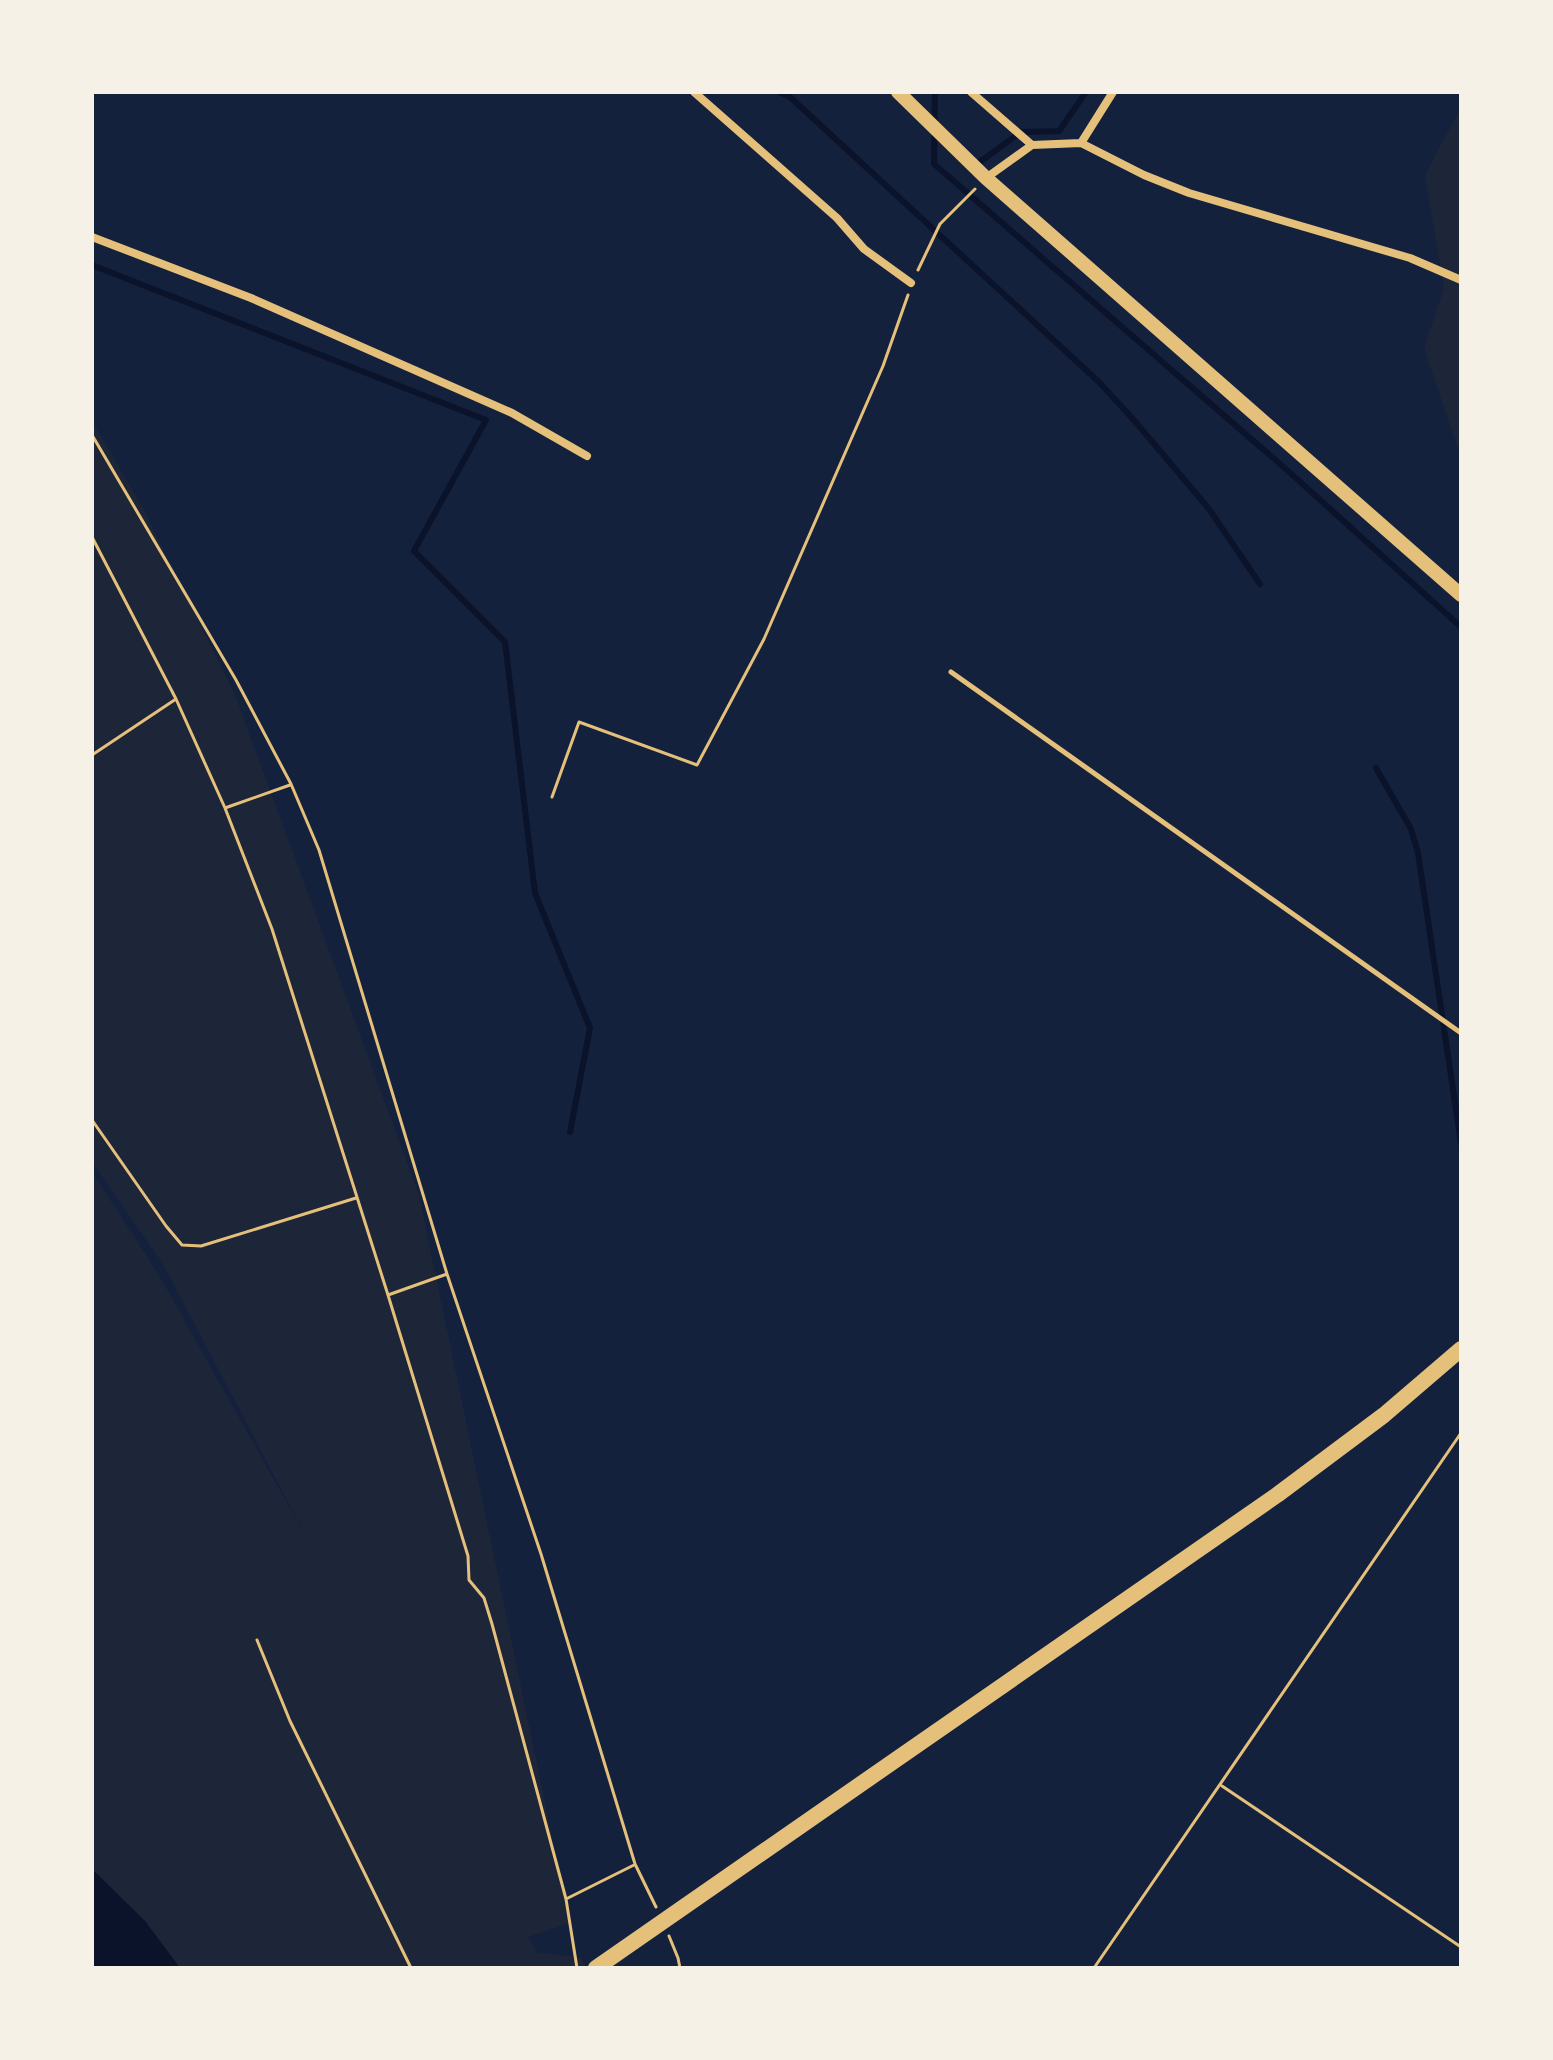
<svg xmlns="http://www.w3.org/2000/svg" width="1553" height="2060" font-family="'Open Sans',sans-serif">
	<rect width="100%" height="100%" fill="#14213d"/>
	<path fill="#1d2539" d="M1461 107V458L1424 348 1444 288 1425 175Z
		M92 421 144 510 235 695 419 1195 570 1923 528 1937 537 1953 581 1957 584 1968H180L145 1921 92 1869V1172L159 1275 309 1542 163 1264 92 1162Z"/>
	<path fill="#0b132b" d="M92 1869 145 1921 180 1968H92Z"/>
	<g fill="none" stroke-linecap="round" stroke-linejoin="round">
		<path stroke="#0b132b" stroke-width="6" d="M779 92 790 97 1099 382 1133 419 1209 509 1260 584
			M935 92 934 164 1287 470 1461 627
			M981 161 1021 132 1059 131 1086 92
			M92 265 486 420 414 551 505 642 535 893 590 1028 570 1132
			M1376 768 1411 829 1418 853 1461 1143"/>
		<path stroke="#e5c07b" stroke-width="3" d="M918 270 940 224 975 189
			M92 435 236 680 291 784 319 850 447 1274 541 1554 635 1864 656 1907
			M92 537 176 699 225 808 272 929 388 1295 468 1556 469 1580 484 1598 492 1624 566 1899 577 1968
			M92 755 176 699
			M552 797 579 722 697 765 764 639 883 366 908 295
			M225 808 290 785
			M92 1120 166 1226 182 1245 201 1246 356 1198
			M388 1295 447 1274
			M257 1640 290 1721 411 1968
			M1222 1786 1461 1947
			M566 1899 634 1865
			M669 1936 678 1958 680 1968
			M1094 1968 1461 1433"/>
		<path stroke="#e5c07b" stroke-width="5" d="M951 672 1461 1033"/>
		<path stroke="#e5c07b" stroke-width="8" d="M694 92 837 218 864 249 911 283
			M971 92 1032 145
			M1081 143 1113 92
			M986 178 1032 145 1081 143 1144 175 1189 193 1410 258 1461 280
			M92 237 251 298 512 413 587 456"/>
		<path stroke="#e5c07b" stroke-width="14" d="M898 92 986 178 1461 595"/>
		<path stroke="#e5c07b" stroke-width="16" d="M596 1968 1277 1495 1384 1415 1461 1349"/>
	</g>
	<rect width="1553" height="2060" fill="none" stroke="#f6f1e7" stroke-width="188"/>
</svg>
